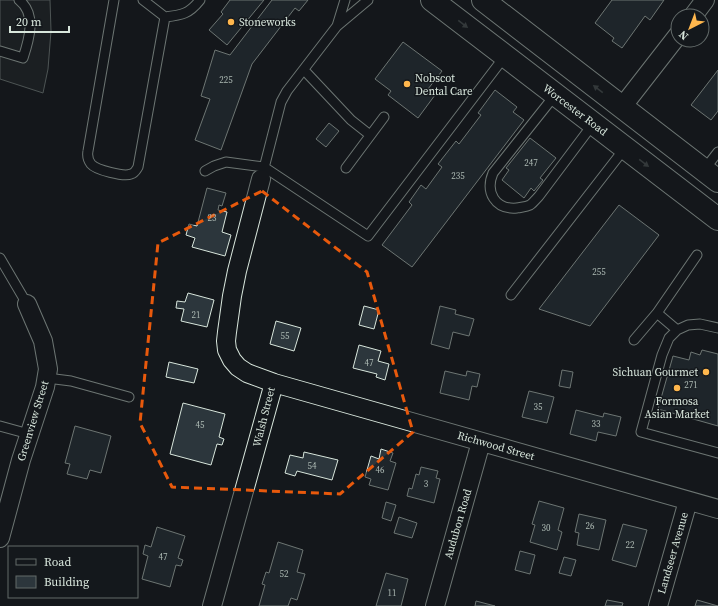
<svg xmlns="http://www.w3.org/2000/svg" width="718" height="606" font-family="'Source Serif 4',serif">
	<rect width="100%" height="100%" fill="#14181c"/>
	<path fill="#24282b" stroke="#939e99" d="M0 0H50L51 31 48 69 43 93 0 79Z"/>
	<path fill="#2c363c" stroke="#d8e6dc" d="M230 0H264L227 45 209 30 223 14 221 12Z
		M272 0H308L299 11 295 8 252 64 221 150 195 140 210 99 201 96 215 50 230 55Z
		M612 0H664L650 20 645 16 622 48 612 41 614 38 595 23Z
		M403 42 442 71 428 89 435 95 418 118 388 95 391 91 375 79Z
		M718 70V111L711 120 691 105Z
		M495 90 517 107 513 112 524 120 412 267 382 245 412 205 409 202 421 185 426 189 442 167 438 164 456 141 459 144 481 115 478 113Z
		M329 123 339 131 326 147 316 139Z
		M530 138 556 158 540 178 543 180 534 191 531 188 524 198 502 180 509 170 506 168Z
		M207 188 226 193 222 206 219 205 218 210 227 212 222 232 231 235 225 256 192 247 195 238 186 235 189 224 197 226Z
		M619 205 659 235 590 326 539 309Z
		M188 293 214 300 207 327 181 321 184 309 176 308 177 301 185 302Z
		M364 306 379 310 374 329 359 325Z
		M440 306 456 310 455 314 474 319 469 336 453 332 449 349 431 344Z
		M276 321 301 328 294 351 270 344Z
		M359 345 381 351 378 361 389 364 385 380 376 377 377 374 353 368Z
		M702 350 718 354V426L658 409 673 356 689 360 691 352 700 355Z
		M169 362 198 369 194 383 166 377Z
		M562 370 573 372 570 388 559 386Z
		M445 371 466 376 467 371 480 374 477 387 472 386 469 400 440 393Z
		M529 391 554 397 547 423 522 417Z
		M183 403 225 414 219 437 224 439 222 445 217 444 211 465 170 454Z
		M576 410 603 417 604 413 621 417 616 436 598 432 596 441 570 434Z
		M75 426 111 436 101 473 90 470 87 479 67 474 70 464 65 463Z
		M381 449 393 453 390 461 396 463 388 490 369 485 371 479 365 477 371 456 379 459Z
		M304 452 338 460 332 480 297 471 295 476 285 473 290 455 303 458Z
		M421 467 438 471 436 478 440 479 434 503 407 496 409 488 412 489 416 474 419 475Z
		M539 501 564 508 558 530 562 532 557 550 530 542 535 525 532 524Z
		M386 502 396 505 391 521 382 518Z
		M579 514 606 520 599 550 577 545 579 533 575 532Z
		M399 517 417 523 412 538 394 533Z
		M623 524 647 530 636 567 612 560Z
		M157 527 185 536 178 558 183 560 181 566 176 565 170 587 142 579 148 556 143 554 145 545 151 547Z
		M278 542 303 550 297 572 305 574 297 600 291 598 288 606H259L265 585 262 584 266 572 269 573Z
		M520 551 535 555 530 574 515 570Z
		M564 557 576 560 571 576 559 573Z
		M386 573 408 579 401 606H376Z
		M607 600 623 603 622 606H605Z
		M697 600 718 606H695Z
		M476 601 495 606H475Z"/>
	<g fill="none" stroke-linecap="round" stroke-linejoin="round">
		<defs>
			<path id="service" d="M114 0 88 151C87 156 88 160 91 164 96 170 124 177 131 174 135 173 136 170 138 167L165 17
				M143 0 165 17C182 15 189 14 200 0
				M337 26 345 0
				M0 51 23 58C29 40 37 14 19 0
				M304 70 351 120 370 135
				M555 95 493 173C485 192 495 210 517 208 521 207 526 207 530 205 533 203 536 199 539 196L593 124
				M346 168 384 117
				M704 170 718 152
				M205 171 214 166 226 162 264 167 368 236 505 56
				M263 172 281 102 287 91 337 26 368 0
				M0 258 27 304
				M511 295 625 148
				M657 313 677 330
				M718 328 700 324 688 325 677 330 669 338 662 355 641 432 718 453
				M634 340 657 313 697 255
				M47 378 71 381 129 397
				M0 426 29 434"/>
			<path id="minor" d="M693 16 705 0
				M622 107 678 35
				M261 179 237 271 232 296 227 332 226 341 227 350 232 360 238 367 247 373 274 383 718 509
				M0 538 21 460 45 387 48 369 43 341 27 304
				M212 606 274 383
				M435 606 481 442
				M658 606 688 501"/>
			<path id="trunk" d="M432 0 718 219
				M483 0 718 181"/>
		</defs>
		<use href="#service" stroke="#d8e6dc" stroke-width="11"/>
		<use href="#minor" stroke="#d8e6dc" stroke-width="20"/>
		<use href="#trunk" stroke="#d8e6dc" stroke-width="24"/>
		<use href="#service" stroke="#14181c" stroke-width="9"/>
		<use href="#minor" stroke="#14181c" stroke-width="18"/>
		<use href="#trunk" stroke="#14181c" stroke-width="22"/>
	</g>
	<defs><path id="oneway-solid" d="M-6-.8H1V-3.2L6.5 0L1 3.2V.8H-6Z"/></defs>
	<g fill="#59605f">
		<use href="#oneway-solid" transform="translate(463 24) rotate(38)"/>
		<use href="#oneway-solid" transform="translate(598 89) rotate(-143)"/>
		<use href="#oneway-solid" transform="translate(644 163) rotate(37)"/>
	</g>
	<path d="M0 0H718V606H0ZM262 191 367 272 413 432 340 494 172 487 140 423 158 243Z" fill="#14181c" fill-opacity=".55" fill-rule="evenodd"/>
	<path fill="none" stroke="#e8590c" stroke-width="3" stroke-dasharray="8 5" stroke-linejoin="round" d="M262 191 367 272 413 432 340 494 172 487 140 423 158 243Z"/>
	<g fill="#ffb74d" stroke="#14181c" stroke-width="1.5">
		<circle cx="231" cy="22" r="4"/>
		<circle cx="407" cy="84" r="4"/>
		<circle cx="706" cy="372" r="4"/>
		<circle cx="677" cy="388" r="4"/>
	</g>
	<g text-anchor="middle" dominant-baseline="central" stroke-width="3" stroke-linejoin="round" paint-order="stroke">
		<g font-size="9" fill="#adbab4">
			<text x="226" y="80">225</text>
			<text x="531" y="163">247</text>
			<text x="458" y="176">235</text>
			<text x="212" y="218">23</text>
			<text x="599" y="272">255</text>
			<text x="196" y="315">21</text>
			<text x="285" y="336">55</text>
			<text x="369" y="363">47</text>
			<text x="691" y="385">271</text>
			<text x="538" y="407">35</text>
			<text x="596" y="424">33</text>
			<text x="200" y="425">45</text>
			<text x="312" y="466">54</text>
			<text x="380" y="470">46</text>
			<text x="426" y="484">3</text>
			<text x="590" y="526">26</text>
			<text x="546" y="528">30</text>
			<text x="630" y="545">22</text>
			<text x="163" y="557">47</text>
			<text x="284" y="574">52</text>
			<text x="392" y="593">11</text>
		</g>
		<g font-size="11" fill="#d8e6dc" stroke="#14181c" text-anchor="start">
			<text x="239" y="22">Stoneworks</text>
			<text x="415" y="78">Nobscot<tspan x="415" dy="13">Dental Care</tspan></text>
			<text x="698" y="372" text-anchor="end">Sichuan Gourmet</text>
			<text x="677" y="401" text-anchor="middle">Formosa<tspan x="677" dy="13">Asian Market</tspan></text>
		</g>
		<g font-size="11" fill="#d8e6dc" stroke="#14181c">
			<text transform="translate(575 110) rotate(37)">Worcester Road</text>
			<text transform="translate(264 417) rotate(-76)">Walsh Street</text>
			<text transform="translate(33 421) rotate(-73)">Greenview Street</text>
			<text transform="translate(496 446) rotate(16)">Richwood Street</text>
			<text transform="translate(458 524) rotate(-74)">Audubon Road</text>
			<text transform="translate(673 553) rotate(-74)">Landseer Avenue</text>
		</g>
	</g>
	<rect x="8" y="546" width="130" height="52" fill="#14181c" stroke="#626a69"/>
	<rect x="16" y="559" width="20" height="6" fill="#14181c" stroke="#626a69"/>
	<text x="44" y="566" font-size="12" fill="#d8e6dc">Road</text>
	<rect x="16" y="576" width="20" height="12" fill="#2c363c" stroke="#626a69"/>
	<text x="44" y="586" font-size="12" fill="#d8e6dc">Building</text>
	<g transform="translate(690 28) rotate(222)"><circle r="19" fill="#14181c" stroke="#626a69"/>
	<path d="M0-3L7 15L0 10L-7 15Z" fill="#ffb74d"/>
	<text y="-6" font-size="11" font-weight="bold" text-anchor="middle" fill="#d8e6dc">N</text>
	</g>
	<path d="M10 26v6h59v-6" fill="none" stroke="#d8e6dc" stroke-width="2"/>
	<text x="16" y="26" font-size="12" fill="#d8e6dc" stroke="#14181c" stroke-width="3" paint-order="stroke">20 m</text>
</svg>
